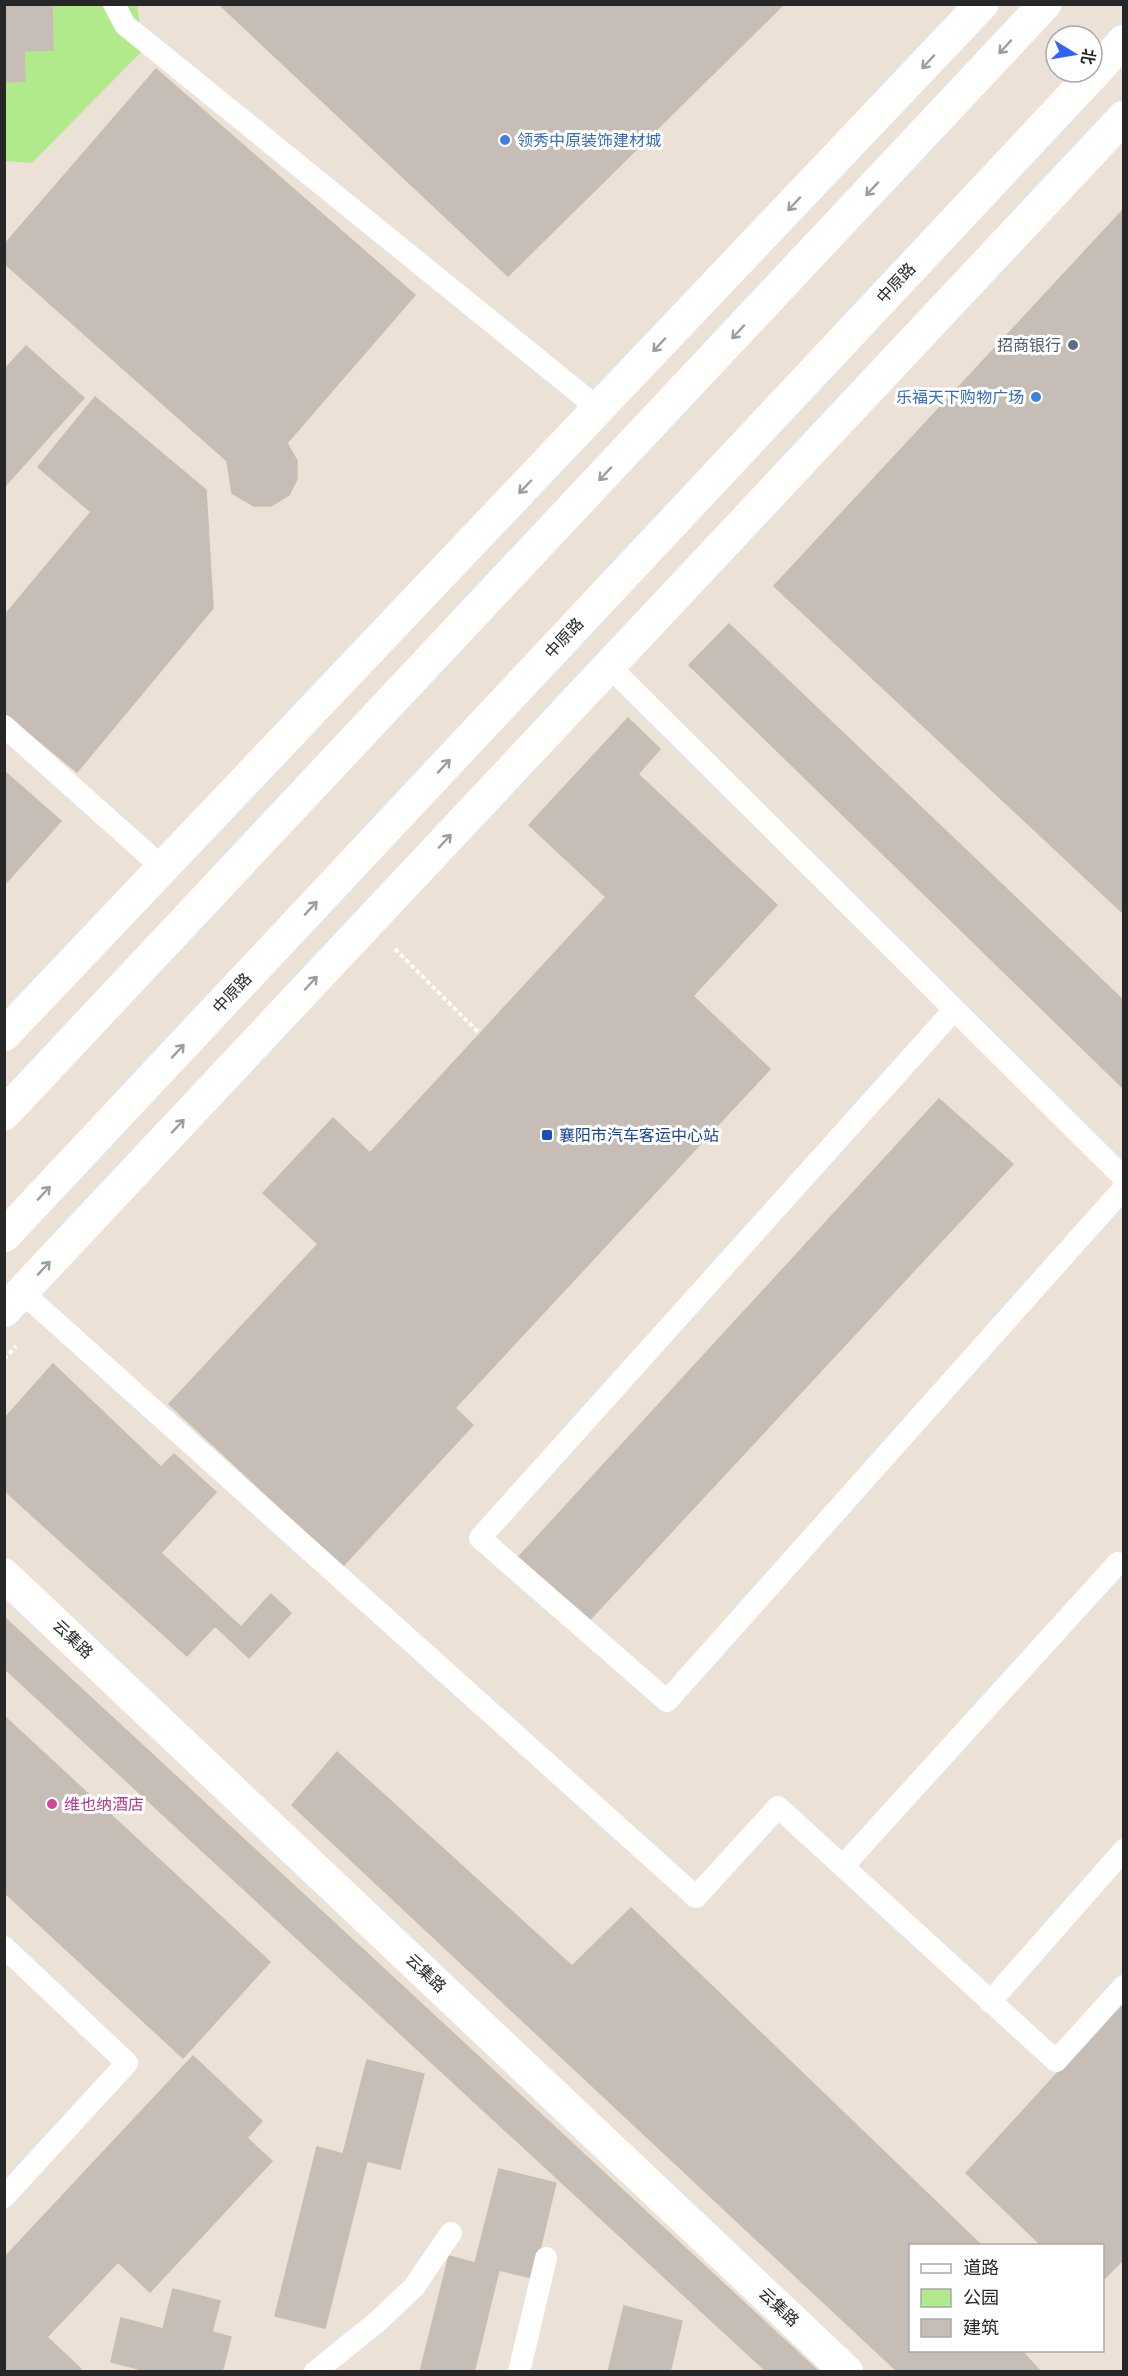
<svg xmlns="http://www.w3.org/2000/svg" width="1128" height="2376" font-family="'DejaVu Sans','Noto Sans SC',sans-serif">
	<rect width="100%" height="100%" fill="#ece1d6"/>
	<path fill="#b0ea8b" d="M5 5H137L144 49 32 163 5 161Z"/>
	<path fill="#c6beb6" stroke="#c7bdb0" stroke-width="1.5" d="M4 4H52L53 50 24 51 25 81 4 82Z
		M219 4H784L508 276Z
		M156 69 415 295 287 443 297 461V479L289 495 271 506H254L232 493 227 461 4 263V245Z
		M1124 209V914L774 586Z
		M26 346 84 398 4 487V370Z
		M95 397 206 490 213 608 77 772 4 712V616L91 512 38 467Z
		M729 624 1124 1001V1089L689 665Z
		M628 718 660 749 638 774 777 905 693 996 770 1069 455 1408 473 1425 343 1566 169 1404 318 1244 263 1193 333 1118 370 1153 606 897 529 825Z
		M4 771 61 821 4 885Z
		M939 1099 1013 1164 584 1626 515 1561Z
		M53 1364 161 1467 174 1454 216 1492 161 1553 241 1627 271 1594 291 1613 249 1658 215 1626 187 1656 4 1490V1419Z
		M4 1617 819 2372H767L4 1668Z
		M4 1716 270 1962 183 2058 4 1892Z
		M337 1752 572 1966 631 1908 982 2246H910V2350H1021L1041 2372H898L292 1805Z
		M1124 2000V2259L1102 2281V2246H1042L966 2173Z
		M193 2056 262 2121 247 2138 272 2161 150 2292 118 2262 47 2337 81 2369 78 2372H4V2258Z
		M367 2060 424 2074 400 2169 367 2161 325 2328 275 2316 317 2147 343 2154Z
		M499 2169 556 2183 533 2278 499 2270 474 2372H420L449 2256 475 2263Z
		M173 2289 220 2301 212 2332 231 2337 222 2372H151L111 2362 121 2318 163 2329Z
		M624 2306 682 2321 670 2372H608Z"/>
	<g fill="none" stroke-linecap="round" stroke-linejoin="round">
		<path stroke="#fff" stroke-width="4" stroke-dasharray="4.5 3" stroke-linecap="butt" d="M395 949 480 1034
			M4 1359 16 1346"/>
		<path stroke="#fff" stroke-width="22" d="M114 4 125 25 599 409
			M609 666 1124 1178
			M4 726 163 868
			M954 1010 480 1538 667 1701 1124 1188
			M22 1292 696 1897 778 1807 1056 2061 1124 1986
			M843 1866 1118 1563
			M4 1947 127 2063 4 2197
			M990 2002 1124 1850
			M315 2372 377 2322 414 2287 451 2233
			M519 2372 546 2258"/>
		<path stroke="#fff" stroke-width="33" d="M4 1035 982 4
			M4 1114 1045 4
			M4 1236 1124 41
			M4 1311 1124 117
			M4 1575 847 2372"/>
	</g>
	<defs><path id="oneway-shaft" d="M-6 0H5M1.5-3L5.5 0L1.5 3" fill="none" stroke-width="1.6" stroke-linecap="round" stroke-linejoin="round" transform="scale(1.5)"/></defs>
	<g stroke="#9e9e9e">
		<use href="#oneway-shaft" transform="translate(1005 47) rotate(133)"/>
		<use href="#oneway-shaft" transform="translate(928 62) rotate(133)"/>
		<use href="#oneway-shaft" transform="translate(872 189) rotate(133)"/>
		<use href="#oneway-shaft" transform="translate(794 204) rotate(133)"/>
		<use href="#oneway-shaft" transform="translate(738 332) rotate(133)"/>
		<use href="#oneway-shaft" transform="translate(659 345) rotate(133)"/>
		<use href="#oneway-shaft" transform="translate(605 474) rotate(133)"/>
		<use href="#oneway-shaft" transform="translate(525 487) rotate(134)"/>
		<use href="#oneway-shaft" transform="translate(444 766) rotate(-47)"/>
		<use href="#oneway-shaft" transform="translate(445 841) rotate(-47)"/>
		<use href="#oneway-shaft" transform="translate(311 908) rotate(-47)"/>
		<use href="#oneway-shaft" transform="translate(311 983) rotate(-47)"/>
		<use href="#oneway-shaft" transform="translate(178 1051) rotate(-47)"/>
		<use href="#oneway-shaft" transform="translate(178 1126) rotate(-47)"/>
		<use href="#oneway-shaft" transform="translate(44 1193) rotate(-47)"/>
		<use href="#oneway-shaft" transform="translate(44 1268) rotate(-47)"/>
	</g>
	<g fill="#3f7fe0" stroke="#fff" stroke-width="2">
		<circle cx="505" cy="140" r="6"/>
		<circle cx="1036" cy="397" r="6"/>
	</g>
	<circle fill="#5c6f8a" stroke="#fff" stroke-width="2" cx="1073" cy="345" r="6"/>
	<rect fill="#1a4fb4" stroke="#fff" stroke-width="2" x="541" y="1129" width="12" height="12" rx="3"/>
	<circle fill="#d1479c" stroke="#fff" stroke-width="2" cx="52" cy="1804" r="6"/>
	<g text-anchor="middle" dominant-baseline="central" stroke-width="6" stroke-linejoin="round" paint-order="stroke">
		<g font-size="16" fill="#366cbe" stroke="#fff" text-anchor="start">
			<text x="517" y="140">领秀中原装饰建材城</text>
			<text x="1024" y="397" text-anchor="end">乐福天下购物广场</text>
		</g>
		<g font-size="16" fill="#272727" stroke="#fff">
			<text transform="translate(896 283) rotate(-47)">中原路</text>
			<text transform="translate(564 638) rotate(-47)">中原路</text>
			<text transform="translate(232 993) rotate(-47)">中原路</text>
			<text transform="translate(73 1639) rotate(43)">云集路</text>
			<text transform="translate(426 1973) rotate(43)">云集路</text>
			<text transform="translate(779 2307) rotate(43)">云集路</text>
		</g>
		<g font-size="16" fill="#4e5e75" stroke="#fff" text-anchor="end">
			<text x="1061" y="345">招商银行</text>
		</g>
		<g font-size="16" fill="#164399" stroke="#fff" text-anchor="start">
			<text x="559" y="1135">襄阳市汽车客运中心站</text>
		</g>
		<g font-size="16" fill="#b23c85" stroke="#fff" text-anchor="start">
			<text x="64" y="1804">维也纳酒店</text>
		</g>
	</g>
	<rect width="1128" height="2376" fill="none" stroke="#272727" stroke-width="12"/>
	<rect x="909" y="2244" width="195" height="108" fill="#ffffff" stroke="#a9a9a9" stroke-width="1.5"/>
	<rect x="921" y="2264" width="30" height="9" fill="#ffffff" stroke="#a9a9a9" stroke-width="1.5"/>
	<text x="963" y="2274" font-size="18" fill="#272727">道路</text>
	<rect x="921" y="2289" width="30" height="18" fill="#b0ea8b" stroke="#a9a9a9" stroke-width="1.5"/>
	<text x="963" y="2304" font-size="18" fill="#272727">公园</text>
	<rect x="921" y="2319" width="30" height="18" fill="#c6beb6" stroke="#a9a9a9" stroke-width="1.5"/>
	<text x="963" y="2334" font-size="18" fill="#272727">建筑</text>
	<g transform="translate(1074 54) rotate(101)"><circle r="28" fill="#ffffff" stroke="#a9a9a9" stroke-width="1.5"/>
	<path d="M0-4.5L10 22L0 15L-10 22Z" fill="#2f62ff"/>
	<text y="-9" font-size="16" font-weight="bold" text-anchor="middle" fill="#272727">北</text>
	</g>
</svg>
